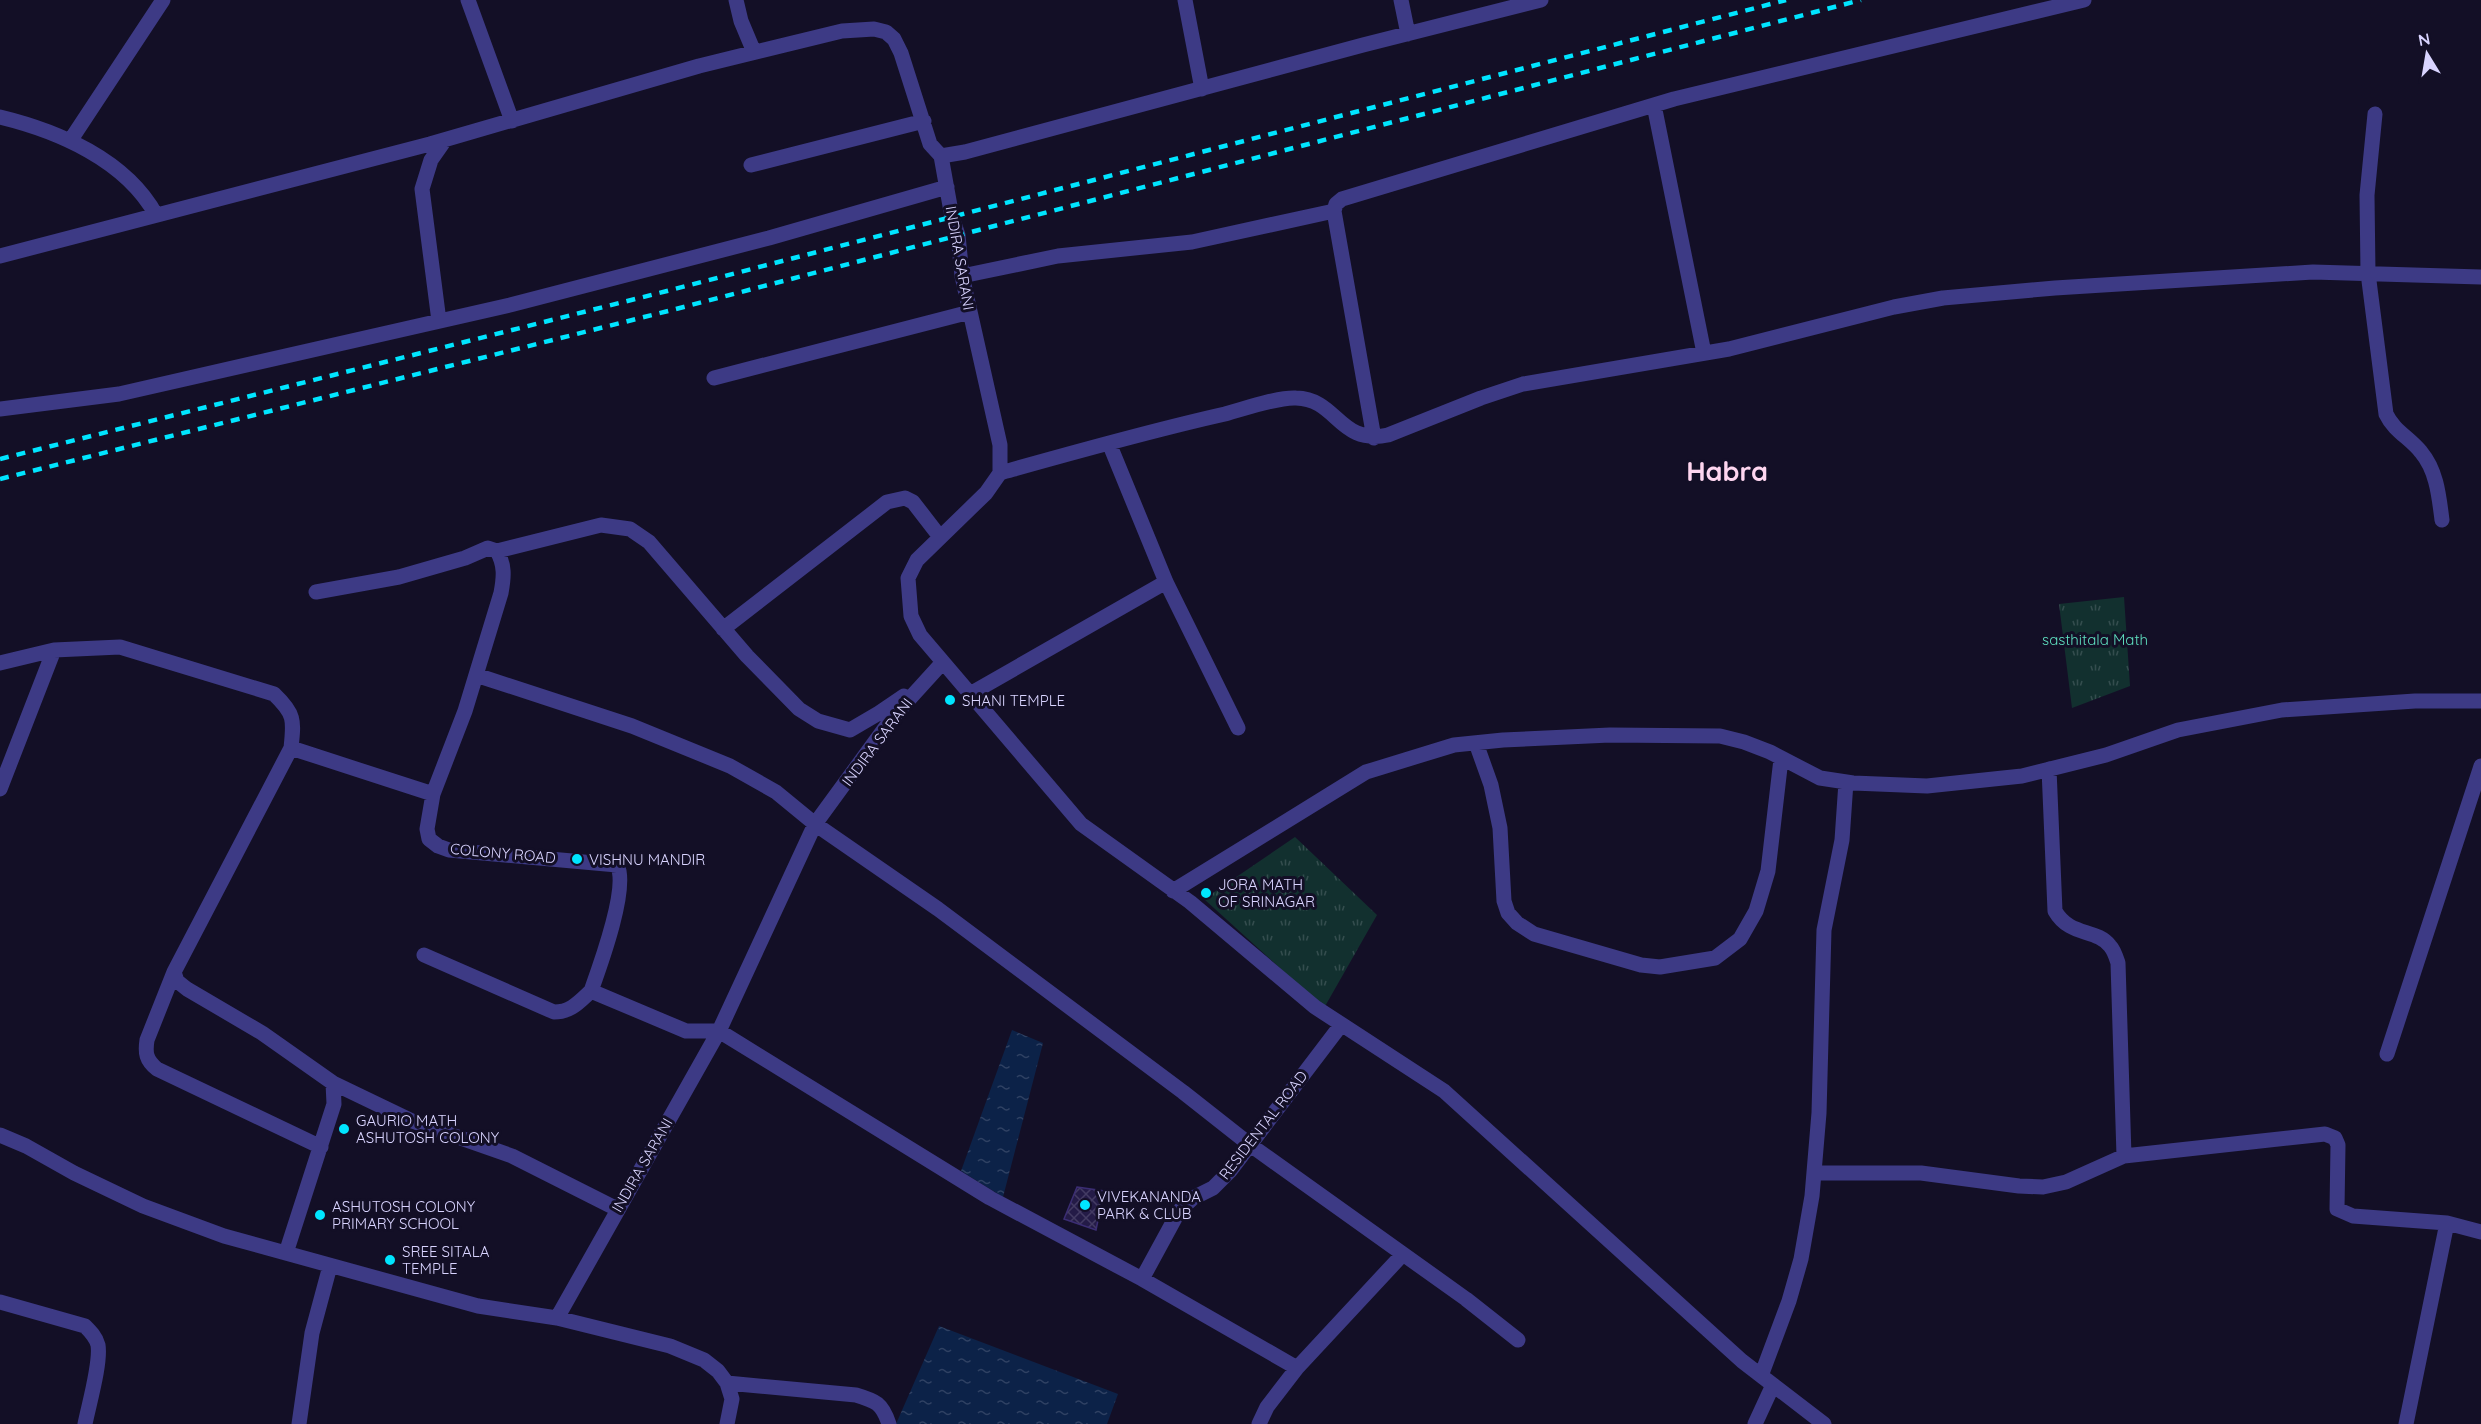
<svg xmlns="http://www.w3.org/2000/svg" width="2481" height="1424" font-family="Quicksand,sans-serif">
	<defs>
		<pattern id="park-tufts" width="24" height="20" patternUnits="userSpaceOnUse" patternTransform="scale(1.5)"><rect width="24" height="20" fill="#12302f"/><path d="M3 7l-1-3M5 7V3M7 7l1-3M15 17l-1-3M17 17v-4M19 17l1-3" fill="none" stroke="#344d4e"/></pattern>
		<pattern id="water-ripples" width="26" height="14" patternUnits="userSpaceOnUse" patternTransform="scale(1.5)"><rect width="26" height="14" fill="#0c2248"/><path d="M2 4q2-2 4 0t4 0M15 11q2-2 4 0t4 0" fill="none" stroke="#2f4163"/></pattern>
		<pattern id="building-cross-hatch" width="8" height="8" patternUnits="userSpaceOnUse" patternTransform="scale(1.5)"><rect width="8" height="8" fill="#241b47"/><path d="M0 0l8 8M0 8l8-8" fill="none" stroke="#433b63"/></pattern>
	</defs>
	<rect width="100%" height="100%" fill="#130f26"/>
	<path fill="url(#park-tufts)" d="M2124 597 2130 686 2072 708 2059 604Z
		M1295 837 1377 915 1324 1008 1204 899Z"/>
	<path fill="url(#water-ripples)" d="M1012 1030 1043 1043 1003 1197 961 1171Z
		M939 1326 1118 1394 1107 1424H896Z"/>
	<path fill="url(#building-cross-hatch)" stroke="#3b2d73" stroke-width="1.5" d="M1077 1187 1104 1191 1096 1230 1064 1219Z"/>
	<g fill="none" stroke-linecap="round" stroke-linejoin="round">
		<path stroke="#3d3a85" stroke-width="15" d="M468 0 512 121
			M736 0 741 21 754 52
			M1185 0 1202 89
			M1401 0 1408 34
			M1654 105 1704 353
			M2375 114 2367 195 2368 273 2386 414C2394 431 2410 438 2421 452 2437 471 2439 497 2442 520
			M0 117C58 131 126 160 156 215
			M70 141 163 0
			M751 165 924 121
			M0 256 430 144 699 66 842 31 874 29 886 32 894 39 901 53 930 144 941 156 965 152 1363 45 1541 0
			M962 276 1058 256 1192 242 1334 211
			M439 321 422 189 431 160 445 140
			M714 378 970 312
			M0 409 119 394 510 305 769 238 947 187
			M1374 438 1334 211 1336 204 1342 199 1674 99 2084 0
			M1109 443 1166 582 1238 728
			M1000 473C1075 452 1149 431 1225 414 1244 409 1277 397 1296 398 1338 399 1338 445 1388 435L1481 398 1523 384 1729 349 1894 307 1943 298 2055 288 2313 272 2481 277
			M497 551 601 525 630 529 649 542 747 656 799 709 818 721 850 730 879 713 904 696
			M316 592 399 577 465 558 488 548 497 551C505 565 504 577 501 593L465 711 433 794
			M723 629 887 502 905 498 913 502 940 537
			M943 662 1081 824 1190 902 1315 1007 1444 1091 1742 1361 1824 1424
			M0 663 54 650 120 647 274 694C295 714 294 720 291 748L433 794 427 829 429 839 438 846 449 850 617 865C629 887 600 966 591 991L686 1031H719
			M476 675 632 726 730 766 776 792 815 824 938 909 1183 1092 1249 1144 1466 1299 1518 1340
			M970 694 1166 582
			M1476 743 1491 785 1500 828 1504 901 1508 913 1517 923 1534 934 1641 965 1660 967 1715 958 1740 939 1756 911 1768 871 1781 759
			M2049 769 2055 911C2070 937 2096 928 2110 946 2114 950 2116 957 2118 963L2124 1156
			M0 789 54 650
			M1173 891 1366 772 1454 745 1503 740 1610 735 1720 736 1744 742 1770 752 1820 778 1853 783 1927 786 2022 776 2106 755 2178 730 2282 710 2415 701H2481
			M424 955 554 1012C571 1012 579 1002 591 991
			M174 972 147 1040C145 1053 146 1060 157 1069L321 1147
			M719 1031 990 1198 1142 1279 1297 1368
			M2387 1054 2481 766
			M333 1083 412 1121 512 1156 617 1209
			M0 1135 26 1146 74 1173 143 1206 224 1236 478 1306 557 1318 670 1346 704 1360 718 1371 727 1383 732 1399 727 1424
			M1815 1173H1921L2019 1186 2043 1187 2066 1182 2124 1156 2325 1134 2335 1138 2338 1145 2337 1209 2353 1216 2447 1223 2481 1232
			M286 1253 334 1104 333 1083 262 1033 187 989 177 981 174 972 291 748
			M1142 1279 1179 1211 1193 1198 1213 1188 1230 1171 1341 1025
			M0 1302 85 1326C90 1331 96 1337 98 1345 101 1363 89 1404 85 1424
			M557 1318 719 1031 815 824 893 717 943 662 920 635 911 616 908 578 917 560 986 493 1000 473V445L962 276 958 235 952 217 941 156
			M1761 1376 1789 1301 1801 1259 1812 1196 1819 1113 1824 930 1842 840 1846 782
			M727 1383 856 1395C876 1401 882 1403 889 1424
			M299 1424 312 1333 330 1266
			M1259 1424 1267 1407 1297 1368 1403 1254
			M1755 1424 1773 1385
			M2406 1424 2447 1223"/>
		<path stroke="#00e5ff" stroke-width="4.5" stroke-dasharray="9 8" stroke-linecap="butt" d="M0 459 667 291 1786 0
			M0 479 672 310 1861 0"/>
	</g>
	<g fill="#00e5ff" stroke="#130f26" stroke-width="2">
		<circle cx="950" cy="700" r="6"/>
		<circle cx="577" cy="859" r="6"/>
		<circle cx="1206" cy="893" r="6"/>
		<circle cx="344" cy="1129" r="6"/>
		<circle cx="1085" cy="1205" r="6"/>
		<circle cx="320" cy="1215" r="6"/>
		<circle cx="390" cy="1260" r="6"/>
	</g>
	<g text-anchor="middle" dominant-baseline="central" stroke-width="6" stroke-linejoin="round" paint-order="stroke">
		<g font-size="15" fill="#d9d4ff" stroke="#130f26">
			<text transform="translate(960 258) rotate(80)">INDIRA SARANI</text>
			<text transform="translate(877 742) rotate(-53)">INDIRA SARANI</text>
			<text transform="translate(503 853) rotate(5)">COLONY ROAD</text>
			<text transform="translate(1263 1125) rotate(-52)">RESIDENTAL ROAD</text>
			<text transform="translate(642 1165) rotate(-60)">INDIRA SARANI</text>
		</g>
		<g font-size="15" fill="#5fe0c0" stroke="#130f26">
			<text x="2095" y="639">sasthitala Math</text>
		</g>
		<g font-size="15" fill="#d9d4ff" stroke="#130f26" text-anchor="start">
			<text x="962" y="700">SHANI TEMPLE</text>
			<text x="589" y="859">VISHNU MANDIR</text>
			<text x="1218" y="884">JORA MATH<tspan x="1218" dy="17">OF SRINAGAR</tspan></text>
			<text x="356" y="1120">GAURIO MATH<tspan x="356" dy="17">ASHUTOSH COLONY</tspan></text>
			<text x="1097" y="1196">VIVEKANANDA<tspan x="1097" dy="17">PARK &amp; CLUB</tspan></text>
			<text x="332" y="1206">ASHUTOSH COLONY<tspan x="332" dy="17">PRIMARY SCHOOL</tspan></text>
			<text x="402" y="1251">SREE SITALA<tspan x="402" dy="17">TEMPLE</tspan></text>
		</g>
		<g font-size="27" font-weight="bold" fill="#ffd6f0" stroke="#130f26">
			<text x="1727" y="471">Habra</text>
		</g>
	</g>
	<g transform="translate(2427 54) rotate(349)" stroke="#130f26" stroke-width="4.5" paint-order="stroke">
	<path d="M0-4.5L10 22L0 15L-10 22Z" fill="#d9d4ff"/>
	<text y="-9" font-size="16" font-weight="bold" text-anchor="middle" fill="#d9d4ff">N</text>
	</g>
</svg>
